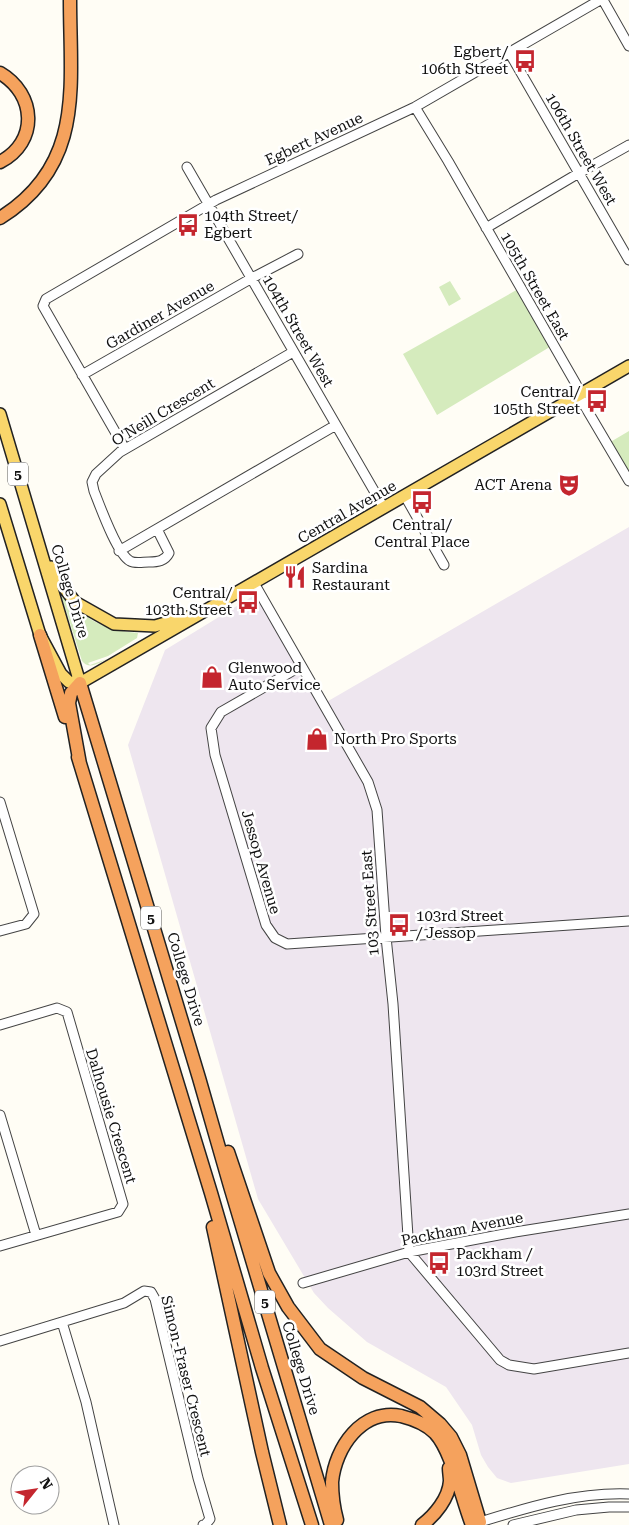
<svg xmlns="http://www.w3.org/2000/svg" width="629" height="1525" font-family="'Roboto Serif',serif">
	<rect width="100%" height="100%" fill="#fffdf5"/>
	<path fill="#eee6ef" d="M629 527V1464L511 1483 497 1478 488 1467 481 1455 472 1425 446 1387 367 1342 328 1308 314 1293 258 1199 128 745 165 650 258 593 323 704Z"/>
	<path fill="#d5ebbd" d="M450 281 461 299 449 306 439 287Z
		M520 288 553 345 437 415 403 354Z
		M629 431V481L607 444Z
		M62 596C69 600 74 607 80 612 99 626 114 631 138 633L137 638 108 656 88 663 90 665 107 659C99 663 89 670 82 661L62 598Z"/>
	<g fill="none" stroke-linecap="round" stroke-linejoin="round">
		<defs>
			<path id="minor" d="M603 0 629 46
				M509 52 629 260
				M415 107 448 161 576 384 583 403 629 481
				M187 167 384 508
				M486 228 579 173 629 145
				M82 375 252 278 298 254
				M125 449 43 306 46 299 216 200 415 107 600 0
				M405 496 444 565
				M157 529 169 553C165 561 158 562 149 562 143 562 135 564 130 561 117 554 100 506 94 491L92 482 96 474 120 452 293 352
				M119 551 336 425
				M254 583 368 782 377 810 386 937 393 1004 409 1252 500 1360 509 1365 534 1369 629 1353
				M301 666 221 712 211 728 215 755 266 925 275 938 287 944 629 921
				M0 802 34 914 26 924 0 931
				M0 1025 57 1008 67 1012 123 1204 118 1212 0 1246
				M0 1115 36 1235
				M303 1283 409 1252 515 1232 629 1214
				M62 1322 86 1402 114 1525
				M0 1341 124 1303 144 1291 151 1292 155 1299 198 1478 210 1519 205 1525H203
				M480 1522C529 1507 577 1492 629 1494
				M513 1525 576 1510 609 1507H629"/>
			<path id="major" d="M0 414 80 683
				M0 504 40 635 61 674 69 682 80 683
				M51 567 56 577 75 602 114 624 155 626 186 617
				M80 683 629 366"/>
			<path id="highway" d="M0 73C36 94 39 142 0 162
				M0 218C85 165 70 87 70 0
				M40 635 65 717
				M78 757 211 1193 262 1368 312 1525
				M80 764 69 703 71 693 80 683 199 1078 230 1186 331 1525
				M228 1152 269 1273 288 1307 320 1349 363 1378 420 1407 440 1424 451 1437 460 1455 480 1522 479 1525
				M213 1227 262 1452 280 1525
				M337 1520C334 1509 332 1494 332 1482 335 1448 362 1408 401 1416 413 1419 425 1423 435 1433 452 1451 462 1500 472 1525
				M422 1525C435 1515 449 1498 450 1481 450 1477 449 1472 449 1468"/>
		</defs>
		<use href="#minor" stroke="#444" stroke-width="11"/>
		<use href="#major" stroke="#222" stroke-width="14"/>
		<use href="#highway" stroke="#222" stroke-width="15"/>
		<use href="#minor" stroke="#fff" stroke-width="9"/>
		<use href="#major" stroke="#f9d66b" stroke-width="11"/>
		<use href="#highway" stroke="#f5a25d" stroke-width="12"/>
	</g>
	<defs>
		<symbol id="bus-bare" viewBox="-9 -9 18 18"><path d="M-5-6H5V4H4V6H2V4H-2V6H-4V4H-5ZM-3.5-4V0h7V-4ZM-3.5 1.2v1.5H-2V1.2ZM2 1.2v1.5H3.5V1.2Z" fill="#c4262e" stroke="#fff" stroke-width="2.5" paint-order="stroke"/></symbol>
		<symbol id="theatre-bare" viewBox="-9 -9 18 18"><path d="M-5-5.5Q0-4 5-5.5V0Q5 5 0 6Q-5 5-5 0ZM-3.3-2.5H-1v1.5H-3.3ZM1-2.5H3.3v1.5H1ZM-2.8 1Q0 5.5 2.8 1Z" fill="#c4262e" stroke="#fff" stroke-width="2.5" paint-order="stroke"/></symbol>
		<symbol id="restaurant-bare" viewBox="-9 -9 18 18"><path d="M-5-6h1v4h1v-4h1v4h1v-4h1v5L-1.5 .5V6h-2V.5L-5-1ZM5-6V6H3V1.5H1.5Q1.5-4 5-6Z" fill="#c4262e" stroke="#fff" stroke-width="2.5" paint-order="stroke"/></symbol>
		<symbol id="shop-bare" viewBox="-9 -9 18 18"><path d="M-5-2.5h2.3a2.7 3.5 0 0 1 5.4 0H5L5.5 6h-11ZM-1.5-2.5h3a1.5 2.3 0 0 0-3 0Z" fill="#c4262e" stroke="#fff" stroke-width="2.5" paint-order="stroke"/></symbol>
	</defs>
	<g fill-rule="evenodd">
		<use href="#bus-bare" x="509" y="45" width="32" height="32"/>
		<use href="#bus-bare" x="172" y="209" width="32" height="32"/>
		<use href="#bus-bare" x="581" y="385" width="32" height="32"/>
		<use href="#theatre-bare" x="553" y="469" width="32" height="32"/>
		<use href="#bus-bare" x="406" y="486" width="32" height="32"/>
		<use href="#restaurant-bare" x="279" y="561" width="32" height="32"/>
		<use href="#bus-bare" x="232" y="586" width="32" height="32"/>
		<use href="#shop-bare" x="196" y="661" width="32" height="32"/>
		<use href="#shop-bare" x="301" y="723" width="32" height="32"/>
		<use href="#bus-bare" x="383" y="909" width="32" height="32"/>
		<use href="#bus-bare" x="423" y="1247" width="32" height="32"/>
	</g>
	<g text-anchor="middle" dominant-baseline="central" stroke-width="5" stroke-linejoin="round" paint-order="stroke">
		<g fill="#fff" stroke="#585858" stroke-width="1">
			<rect x="8" y="462.5" width="20" height="23" rx="4"/>
			<rect x="141" y="906.5" width="20" height="23" rx="4"/>
			<rect x="255" y="1290.5" width="20" height="23" rx="4"/>
		</g>
		<g font-size="14" font-weight="bold" fill="#111">
			<text x="18" y="474">5</text>
			<text x="151" y="918">5</text>
			<text x="265" y="1302">5</text>
		</g>
		<g font-size="15" fill="#111" stroke="#fff" text-anchor="start">
			<text x="508" y="52" text-anchor="end">Egbert/<tspan x="508" dy="17">106th Street</tspan></text>
			<text x="204" y="216">104th Street/<tspan x="204" dy="17">Egbert</tspan></text>
			<text x="580" y="392" text-anchor="end">Central/<tspan x="580" dy="17">105th Street</tspan></text>
			<text x="552" y="485" text-anchor="end">ACT Arena</text>
			<text x="422" y="525" text-anchor="middle">Central/<tspan x="422" dy="17">Central Place</tspan></text>
			<text x="312" y="568">Sardina<tspan x="312" dy="17">Restaurant</tspan></text>
			<text x="232" y="593" text-anchor="end">Central/<tspan x="232" dy="17">103th Street</tspan></text>
			<text x="228" y="668">Glenwood<tspan x="228" dy="17">Auto Service</tspan></text>
			<text x="334" y="739">North Pro Sports</text>
			<text x="416" y="916">103rd Street<tspan x="416" dy="17">/ Jessop</tspan></text>
			<text x="456" y="1254">Packham /<tspan x="456" dy="17">103rd Street</tspan></text>
		</g>
		<g font-size="15" fill="#111" stroke="#fff">
			<text transform="translate(314 139) rotate(-25)">Egbert Avenue</text>
			<text transform="translate(581 149) rotate(60)">106th Street West</text>
			<text transform="translate(535 286) rotate(60)">105th Street East</text>
			<text transform="translate(160 315) rotate(-30)">Gardiner Avenue</text>
			<text transform="translate(298 331) rotate(60)">104th Street West</text>
			<text transform="translate(163 412) rotate(-31)">O'Neill Crescent</text>
			<text transform="translate(347 512) rotate(-30)">Central Avenue</text>
			<text transform="translate(70 591) rotate(73)">College Drive</text>
			<text transform="translate(261 862) rotate(74)">Jessop Avenue</text>
			<text transform="translate(370 903) rotate(-94)">103 Street East</text>
			<text transform="translate(186 979) rotate(73)">College Drive</text>
			<text transform="translate(111 1116) rotate(73)">Dalhousie Crescent</text>
			<text transform="translate(462 1229) rotate(-11)">Packham Avenue</text>
			<text transform="translate(301 1368) rotate(73)">College Drive</text>
			<text transform="translate(186 1376) rotate(76)">Simon-Fraser Crescent</text>
		</g>
	</g>
	<g transform="translate(35 1490) rotate(60)"><circle r="24" fill="#ffffff" stroke="#a0a0a0"/>
	<path d="M0-4L9 19L0 12L-9 19Z" fill="#c4262e"/>
	<text y="-8" font-size="14" font-weight="bold" text-anchor="middle" fill="#111111">N</text>
	</g>
</svg>
